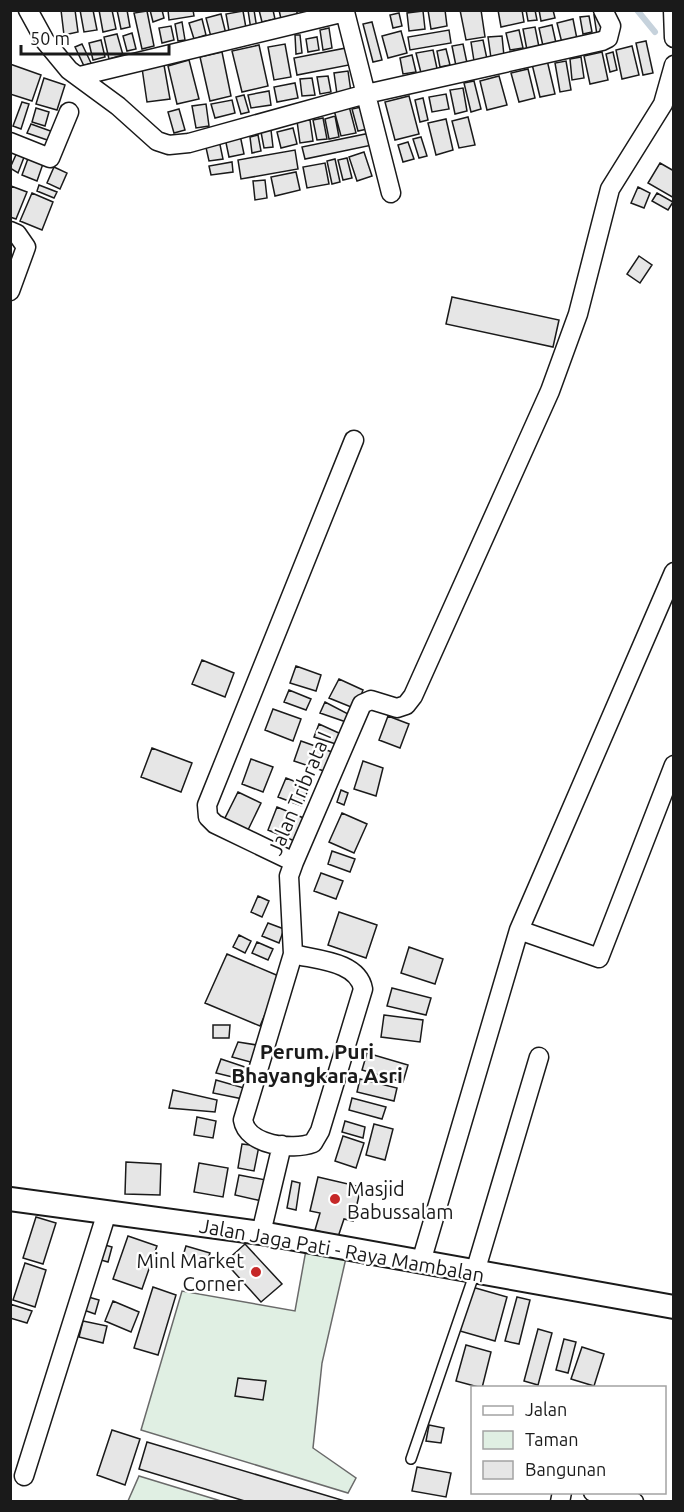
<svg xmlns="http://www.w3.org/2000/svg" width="684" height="1512" font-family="Ubuntu,sans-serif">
	<rect width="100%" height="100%" fill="#fff"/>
	<path fill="#e0efe3" stroke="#6a6a6a" stroke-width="1.5" d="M306 1250 346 1258 322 1363 313 1448 356 1478 348 1493 141 1430 182 1291 295 1311Z
		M139 1476 221 1501H128Z"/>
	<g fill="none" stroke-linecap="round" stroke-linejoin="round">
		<path stroke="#c6d2dc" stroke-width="6" d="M637 10 655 32"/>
	</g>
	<path fill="#e6e6e6" stroke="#1a1a1a" stroke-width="1.5" d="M61 10H75L78 32 64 35Z
		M80 10H93L97 30 84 32Z
		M99 10H112L116 29 103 32Z
		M117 10H127L130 27 121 29Z
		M150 10H162L164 18 153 22Z
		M168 10H193L194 16 169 20Z
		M248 10H254L257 29 251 30Z
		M259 10H273L275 19 262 22Z
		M279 10H296L298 15 281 19Z
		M428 10H445L447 26 431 29Z
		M460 10H481L485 37 466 40Z
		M498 10H522L524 22 501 27Z
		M526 10H535L537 20 528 21Z
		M539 10H553L555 18 541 21Z
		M147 11 154 46 142 49 134 13Z
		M243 11 246 28 229 31 226 14Z
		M423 11 425 29 409 31 407 13Z
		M399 13 402 26 393 28 390 15Z
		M221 14 226 34 211 37 206 18Z
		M602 14 605 33 597 35 594 15Z
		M589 16 592 32 583 34 580 17Z
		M202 19 206 35 194 39 189 23Z
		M573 19 577 39 562 43 557 23Z
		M182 22 185 40 178 41 175 24Z
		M372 22 382 60 373 62 363 24Z
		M552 25 556 43 543 46 539 28Z
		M171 26 174 40 162 43 159 28Z
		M535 27 539 47 527 50 523 29Z
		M329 28 332 48 323 50 320 30Z
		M449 30 451 43 410 50 408 37Z
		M519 30 523 48 510 50 506 33Z
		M401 31 407 53 388 58 382 36Z
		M132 33 136 49 127 51 123 36Z
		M117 34 123 55 109 59 104 37Z
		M295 35H300L302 53 296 54Z
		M502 36 504 56 491 58 488 37Z
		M317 37 319 50 308 52 306 39Z
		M101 40 105 57 93 60 89 43Z
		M483 40 487 59 474 61 471 42Z
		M646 41 653 73 643 75 636 43Z
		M82 44 91 63 84 66 75 47Z
		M285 44 291 77 274 80 268 47Z
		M463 44 467 63 456 66 452 46Z
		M259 45 268 86 242 92 232 51Z
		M632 46 639 75 622 79 616 50Z
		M346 48 349 65 297 75 294 58Z
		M446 49 450 65 440 67 437 51Z
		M433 50 438 73 422 77 416 53Z
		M222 52 231 96 210 101 200 57Z
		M602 52 608 80 590 84 584 56Z
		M613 52 617 70 610 72 606 54Z
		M412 55 416 72 403 74 400 58Z
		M581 57 584 78 572 80 570 59Z
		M189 60 199 99 177 104 168 66Z
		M547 60 555 94 540 97 532 64Z
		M566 61 571 90 560 92 555 63Z
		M10 64 41 75 32 101 10 94Z
		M164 65 170 99 147 102 142 68Z
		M528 69 535 98 519 102 511 73Z
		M348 71 351 92 337 94 334 73Z
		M328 76 331 92 320 94 317 77Z
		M499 76 507 105 487 110 480 81Z
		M44 78 65 85 57 110 36 104Z
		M312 78 315 95 302 96 300 79Z
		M474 81 481 109 471 112 464 83Z
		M295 83 298 98 277 102 274 87Z
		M463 88 467 111 455 114 450 90Z
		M269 91 271 105 251 108 248 95Z
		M446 94 449 109 432 112 429 97Z
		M244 95 249 112 241 114 236 97Z
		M409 96 419 134 395 140 385 102Z
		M423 98 428 120 420 122 415 100Z
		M232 100 235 113 215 118 211 104Z
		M22 102 29 104 21 129 13 126Z
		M206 104 209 126 196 128 192 106Z
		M349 106 356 133 341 136 334 110Z
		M366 106 372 128 358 131 352 109Z
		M36 108 49 112 45 126 32 122Z
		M179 109 185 130 174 133 168 112Z
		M335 116 339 137 329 139 325 119Z
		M468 117 475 145 459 148 452 121Z
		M323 118 327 139 317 140 313 120Z
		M446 119 453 150 436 155 428 123Z
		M310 120 313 141 300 143 297 121Z
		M31 124 56 133 53 142 27 133Z
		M293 128 297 144 281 148 277 132Z
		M271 130 273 147 264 148 261 132Z
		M375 132 377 144 305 159 302 147Z
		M240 135 244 154 229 157 225 138Z
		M258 135 261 151 252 153 250 137Z
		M421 137 427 156 419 158 413 139Z
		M219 140 223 159 209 161 205 143Z
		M408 142 414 159 403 162 398 145Z
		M19 148 26 152 18 173 10 168Z
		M295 150 298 169 241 179 238 160Z
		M364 152 372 176 357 181 349 157Z
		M30 153 45 158 37 181 22 175Z
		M347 158 352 178 343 180 338 160Z
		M335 159 340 182 332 184 327 161Z
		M232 162 233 172 211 175 209 166Z
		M325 163 329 184 307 188 303 167Z
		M660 163 674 171V198L648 183Z
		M54 167 67 173 60 189 47 183Z
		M296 172 300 190 275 196 271 177Z
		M265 180 267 198 255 200 253 181Z
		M39 185 57 192 54 198 37 191Z
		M11 186 27 192 16 219 10 217Z
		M638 187 650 193 644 208 631 203Z
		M32 193 53 202 42 230 20 221Z
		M657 193 673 202 668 210 652 201Z
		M639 256 652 265 640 283 627 274Z
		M452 297 559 320 553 347 446 324Z
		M202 660 234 673 225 697 192 684Z
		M296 666 321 675 316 691 290 683Z
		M339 679 363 690 356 709 329 698Z
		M289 690 311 699 306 710 284 702Z
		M325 702 352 716 349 723 320 713Z
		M273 709 301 719 293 741 265 730Z
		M388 716 409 724 400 748 379 740Z
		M319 724 341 734 339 745 314 737Z
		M301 741 332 752 324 771 294 761Z
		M152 748 192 763 181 792 141 777Z
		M251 759 273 767 263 792 242 784Z
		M363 761 383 768 376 796 354 789Z
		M286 778 309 787 302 806 278 797Z
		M341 790 348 793 344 805 337 802Z
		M238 792 261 803 247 832 224 820Z
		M277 807 306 819 297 842 268 830Z
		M342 813 367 824 354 853 329 842Z
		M332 851 355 859 350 872 328 864Z
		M321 873 343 881 336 899 314 891Z
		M258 896 269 901 262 917 251 912Z
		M339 912 377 925 366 958 328 945Z
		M268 923 284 929 279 943 262 936Z
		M239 935 251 941 245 953 233 947Z
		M257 942 273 949 268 960 252 953Z
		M409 947 443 959 435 984 401 973Z
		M227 954 281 977 260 1026 205 1003Z
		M392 988 431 998 426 1015 387 1006Z
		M384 1015 423 1020 420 1042 381 1037Z
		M213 1025H230L229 1038H213Z
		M238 1042 263 1046 258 1064 232 1057Z
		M367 1053 408 1065 403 1082 362 1070Z
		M221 1059 251 1069 249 1081 216 1073Z
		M360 1079 397 1088 394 1101 357 1092Z
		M216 1080 244 1088 243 1099 213 1093Z
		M173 1090 217 1100 215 1112 169 1108Z
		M352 1098 386 1107 382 1119 349 1110Z
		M197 1117 216 1121 213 1138 194 1135Z
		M345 1121 365 1127 363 1138 342 1132Z
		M374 1124 393 1129 385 1160 366 1155Z
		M343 1136 364 1143 356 1168 335 1161Z
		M242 1144 259 1146 254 1171 238 1168Z
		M126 1162 161 1164 160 1195 125 1194Z
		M199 1163 228 1168 223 1197 194 1192Z
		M239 1175 266 1180 262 1201 235 1195Z
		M318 1177 361 1187 353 1221 344 1219 338 1237 315 1230 320 1213 310 1211Z
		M292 1181 300 1183 296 1210 287 1208Z
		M36 1217 56 1223 43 1264 23 1258Z
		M128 1236 157 1246 142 1289 113 1279Z
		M245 1244 282 1284 261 1302 225 1262Z
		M105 1245 112 1247 108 1262 101 1260Z
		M186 1246 210 1253 205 1267 182 1259Z
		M25 1263 46 1270 35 1307 13 1300Z
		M153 1287 176 1295 158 1355 134 1348Z
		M472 1287 507 1297 495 1341 460 1331Z
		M85 1296 99 1300 95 1314 81 1309Z
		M517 1297 530 1300 519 1344 505 1341Z
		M113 1301 139 1312 131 1332 105 1321Z
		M10 1304 32 1311 27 1323 10 1318Z
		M83 1321 107 1326 103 1343 79 1337Z
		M538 1329 552 1333 538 1385 524 1381Z
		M564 1339 576 1342 568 1373 556 1370Z
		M466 1345 491 1352 482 1388 456 1381Z
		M582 1347 604 1354 594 1386 571 1379Z
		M238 1378 266 1381 263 1400 235 1396Z
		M429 1425 444 1428 441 1443 426 1441Z
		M112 1430 140 1439 125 1485 97 1475Z
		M147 1442 345 1501V1502H248L139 1469Z
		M417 1467 451 1473 446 1497 412 1491Z"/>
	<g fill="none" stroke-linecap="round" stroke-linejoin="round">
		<defs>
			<path id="service" d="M411 1459 475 1272"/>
			<path id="minor" d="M28 10 45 41 69 70 118 106 157 141 169 145 189 143 366 94 602 41 608 38 611 26 603 10
				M673 10 674 38
				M80 76 345 12 391 193
				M10 142 50 158 69 112
				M10 231 17 234 26 247 10 291
				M294 862 215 824 208 817 207 805 354 440
				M519 930 599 958 674 765
				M293 954C316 960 358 961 363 989L320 1131 313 1143C292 1151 247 1145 243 1120L293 954 289 876 294 862 362 704 371 700 397 708 406 705 413 696 550 391 578 314 610 189 663 104 674 65
				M261 1233 282 1145
				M421 1262 519 930 674 572
				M475 1272 539 1057
				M24 1476 107 1212
				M593 1492 634 1502
				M560 1502 562 1492"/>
			<path id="tertiary" d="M10 1199 261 1233 674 1307"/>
		</defs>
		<use href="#service" stroke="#1a1a1a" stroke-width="12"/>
		<use href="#minor" stroke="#1a1a1a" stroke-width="21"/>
		<use href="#tertiary" stroke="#1a1a1a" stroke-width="26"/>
		<use href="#service" stroke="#fff" stroke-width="9"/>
		<use href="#minor" stroke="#fff" stroke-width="18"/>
		<use href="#tertiary" stroke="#fff" stroke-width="22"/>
	</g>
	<g fill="#c62828" stroke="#fff" stroke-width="2">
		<circle cx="335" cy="1199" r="6"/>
		<circle cx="256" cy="1272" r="6"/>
	</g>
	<g text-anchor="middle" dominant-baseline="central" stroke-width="4.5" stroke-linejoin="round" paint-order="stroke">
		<g font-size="20" fill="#1a1a1a" stroke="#fff">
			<text transform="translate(299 793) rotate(-67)">Jalan Tribrata I</text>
			<text transform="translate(342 1250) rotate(10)">Jalan Jaga Pati - Raya Mambalan</text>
		</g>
		<g font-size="20" fill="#1a1a1a" stroke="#fff" text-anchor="start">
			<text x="347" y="1188">Masjid<tspan x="347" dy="23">Babussalam</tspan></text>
			<text x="244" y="1260" text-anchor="end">Minl Market<tspan x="244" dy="23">Corner</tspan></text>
		</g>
		<g font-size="21" font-weight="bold" fill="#1a1a1a" stroke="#fff">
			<text x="317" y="1051">Perum. Puri<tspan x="317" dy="24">Bhayangkara Asri</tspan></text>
		</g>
	</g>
	<rect width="684" height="1512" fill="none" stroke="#1a1a1a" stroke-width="24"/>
	<rect x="471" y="1386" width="195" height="108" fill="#ffffff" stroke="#a3a3a3" stroke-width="1.5"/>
	<rect x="483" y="1406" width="30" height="9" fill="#ffffff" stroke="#a3a3a3" stroke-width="1.5"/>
	<text x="525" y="1416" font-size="18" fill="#1a1a1a">Jalan</text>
	<rect x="483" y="1431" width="30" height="18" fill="#e0efe3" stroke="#a3a3a3" stroke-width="1.5"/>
	<text x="525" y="1446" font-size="18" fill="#1a1a1a">Taman</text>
	<rect x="483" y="1461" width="30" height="18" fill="#e6e6e6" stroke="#a3a3a3" stroke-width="1.5"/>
	<text x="525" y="1476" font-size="18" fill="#1a1a1a">Bangunan</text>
	<path d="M21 45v9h148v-9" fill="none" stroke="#1a1a1a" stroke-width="3"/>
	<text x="30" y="45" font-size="18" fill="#1a1a1a" stroke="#ffffff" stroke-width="4.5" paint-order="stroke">50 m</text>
</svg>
